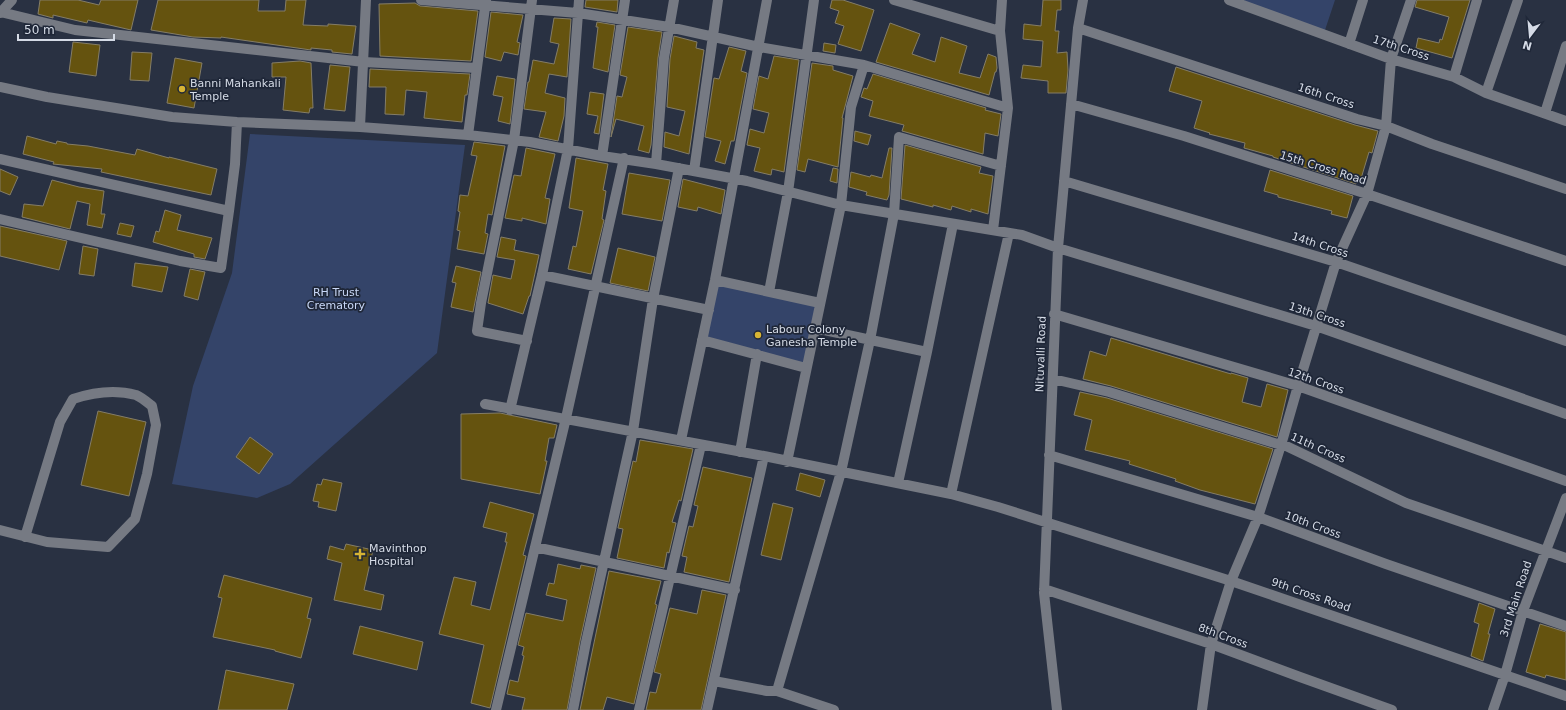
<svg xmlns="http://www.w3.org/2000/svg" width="1566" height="710" font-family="'DejaVu Sans',sans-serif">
	<rect width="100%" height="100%" fill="#293142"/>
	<path fill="#344469" d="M1240 0H1335L1324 33Z
		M250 134 465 145 437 353 290 484 257 498 172 484 193 386 232 273Z
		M715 280 820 303 806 368 702 340Z"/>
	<path fill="#65530f" stroke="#847d67" d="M40 0H78L99 5 101 0H138L131 30 88 20 87 23 53 15V18L38 14Z
		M158 0H259L258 11H285L286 0H306L303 25 328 26V24L356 26 352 54 332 52V50L311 48V50L221 37V38L193 37 151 30Z
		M586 0H618L617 12 585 7Z
		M832 0H843L874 10 861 51 838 44 844 26 835 23 839 11 830 8Z
		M1043 0H1061V10H1057L1055 31H1059L1057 53 1067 52 1068 70 1066 93H1048V81L1021 78 1023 65 1041 67 1043 41 1023 39 1024 24 1041 26Z
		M1417 0H1470L1452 58 1416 48 1418 38 1439 43 1440 39 1442 40 1449 17 1415 7Z
		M415 3 420 6 478 11 471 61 380 56 379 4Z
		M491 12 523 15 517 42 520 43 518 55 504 52 501 61 485 57Z
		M554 18 571 19 567 77 549 74 545 93 565 98 564 116 558 141 539 137 546 112 524 109 528 82H529L533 60 554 64 559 44 550 42Z
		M597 22 615 25 608 72 593 68 598 27H596Z
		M890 23 920 34 912 54 935 62 941 37 967 46 959 73 980 78 988 54 996 57 997 68 996 72H995L989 95 876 62Z
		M628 27 662 32 658 58 651 145 649 153 638 150 644 126 616 119 611 137 617 96 622 97 627 77 620 75Z
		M674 36 697 42 696 48 704 50 689 154 664 147 665 132 679 136 685 111 667 107 670 59Z
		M73 42 100 45 96 76 69 72Z
		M824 43 836 45 835 53 823 51Z
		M729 47 746 51 741 71 747 73 734 141H731L725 164 715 161 721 141 705 137 714 78 719 79Z
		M132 52 152 53 149 81 130 80Z
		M774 56 799 60 784 172 772 169 771 175 754 171 760 148 747 145 750 129 764 133 769 113 753 109 759 76 768 79Z
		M175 58 202 63 194 108 167 103Z
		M300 61 311 63 313 108H310L309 113 283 110 286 77H272V63Z
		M812 63 833 66V70L853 76 842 118H843L838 167 808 159 805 172 797 170Z
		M330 65 350 67 345 111 324 109Z
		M1176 67 1355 125 1378 131 1372 153 1369 152 1360 182 1357 181 1356 184 1273 157V156L1244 148 1245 143 1209 134 1210 133 1194 128 1202 101 1169 91Z
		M370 69 470 74 467 95H465L462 122 424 118 427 92 406 90 404 115 385 114 386 87H369Z
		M873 74 986 108 985 110 1001 114 998 136 985 133 983 154 902 131 904 125 869 116 873 101 861 97 864 88 867 89Z
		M497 76 515 79 510 124 498 121 503 97 493 95Z
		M590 92 604 94 599 134 594 133 598 116 587 114Z
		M855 131 871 135 868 145 854 141Z
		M27 136 56 144 57 141 67 143V144L88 146 135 155 137 149 169 158V157L217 169 211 195 101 172 102 169 53 164 54 162 23 154Z
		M474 142 505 146 492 215 488 214 485 233 488 234 484 254 457 249 460 231 457 230 460 212 458 211 460 195 468 196 477 156 471 155Z
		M905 145 981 167 979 173 993 176 988 214 971 209V212L952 206 951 210 933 205V207L901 199Z
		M526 148 555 154 545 198 550 199 546 224 522 218V221L505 218 514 175 521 176Z
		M889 148H892L889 195 887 200 866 195 867 192 849 187 851 172 870 177 871 175 882 178Z
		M576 158 608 164 603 190 606 191 602 219 604 220 591 274 568 269 573 246 576 247 583 211 569 208Z
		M833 168 838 169 837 183 830 181Z
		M0 169 18 177 10 195 0 191Z
		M1270 170 1353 196 1347 218 1331 214 1332 211 1278 197V195L1264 191Z
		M629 173 670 180 662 221 622 214Z
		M683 179 725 190 721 214 698 207 697 211 678 207Z
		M52 180 79 187 104 191 101 214H105L102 228 87 225 90 204 77 201 70 229 22 217 24 204 43 206Z
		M165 210 181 215 177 230 212 238 205 259 194 257V254L153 242 156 231 159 232Z
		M120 223 134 226 131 237 117 234Z
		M0 226 67 241 59 270 0 256Z
		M501 237 516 240 514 250 539 255 530 296H529L523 314 488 303 493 275 511 279 515 260 497 257Z
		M83 246 98 249 94 276 79 274Z
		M618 248 655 257 648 291 610 283Z
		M135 263 168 267 162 292 132 286Z
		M456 266 481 272 473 312 451 307 456 283 452 282Z
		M190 269 205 272 198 300 184 296Z
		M1111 338 1231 374V373L1248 378 1242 402 1261 407 1267 384 1288 390 1277 437 1111 386 1083 379 1090 351 1106 356Z
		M1080 392 1107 398 1273 449 1255 504 1200 490 1175 481 1176 479 1129 464 1130 461 1085 450 1092 420 1074 415Z
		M98 411 146 422 129 496 81 485Z
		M500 413 557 425 554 438H549L545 461H547L540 494 461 479V414Z
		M250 437 273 454 259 474 236 457Z
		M640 440 693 449 681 501 679 500 672 522 676 523 669 553 667 552 664 568 617 558 623 529 618 528 633 461 636 462Z
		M703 467 752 478 729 582 684 572 687 557 682 556 689 526 693 527 698 506 694 505Z
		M800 473 825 480 820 497 796 490Z
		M323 479 342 483 336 511 318 507 319 502 313 501 317 484 321 485Z
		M490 502 534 514 523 555 526 556 490 708 471 703 484 645 439 634 454 577 476 582 471 605 490 610 507 542H505L507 533 483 527Z
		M773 503 793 508 781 560 761 555Z
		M346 544 373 550 364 590 384 595 381 610 334 600 342 563 327 559 330 546 344 550Z
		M558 564 580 569 581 565 596 568 580 641 567 710H522L525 698 507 694 510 680 518 682 524 656 522 655 524 647 518 645 526 613 563 621 567 600 546 595 549 583 554 584Z
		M609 571 661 581 655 604 657 605 634 704 607 697 603 710H580Z
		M224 575 312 598 307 618 311 619 301 658 275 651V650L213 637 222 598 218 597Z
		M702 590 726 595 701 710H646L650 692 656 693 661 674 654 672 670 608 697 614Z
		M1479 603 1495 609 1488 634H1490L1483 661 1471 656 1479 624 1474 622Z
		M1540 624 1566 632V680L1546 675 1545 678 1526 672Z
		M360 626 423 642 417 670 353 654Z
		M226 670 294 684 287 710H218Z"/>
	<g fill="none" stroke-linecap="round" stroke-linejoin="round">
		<path stroke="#767a83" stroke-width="10" d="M421 0 578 13 669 27 759 47 864 65 1008 108 993 230
			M894 0 1000 31
			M1002 0 1000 31 1008 108
			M1229 0 1391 59 1454 77 1486 93 1566 121
			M1 12 75 30 364 62 477 68
			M0 13 12 0
			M1078 28 1357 119 1386 126 1432 144 1566 189
			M1349 44 1363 0
			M1454 77 1477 0
			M0 87 47 97 172 117 237 122 360 127 468 135 530 142 602 156 656 164 747 181 841 205 1022 235 1058 248 1316 326 1566 414
			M1486 93 1518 0
			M1071 104 1184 136 1367 194 1566 261
			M1545 113 1566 46
			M360 127 366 0
			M468 135 486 0
			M602 156 625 0
			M0 159 229 211 235 164 237 122
			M656 164 664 58 674 0
			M694 171 718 0
			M1064 181 1336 262 1566 341
			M0 219 180 261 221 268 229 211
			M542 275 709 310
			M715 280 820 303
			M769 292 788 192 814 0
			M1054 314 1298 386 1566 481
			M815 328 927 352
			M702 340 806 368
			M527 341 477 331 481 303 514 140 532 0
			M1053 379 1109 392 1281 445H1284L1406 503 1566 558
			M485 404 764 456 951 494 998 507 1231 581 1566 696
			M510 410 542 275 568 149 579 0
			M681 440 715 280 767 0
			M740 452 757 354
			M1049 455 1258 517 1386 564 1566 626
			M787 462 841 205 851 107 864 65
			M898 483 927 352 953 224
			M951 494 1009 233
			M0 530 47 542 108 547 135 519 147 474 156 425 152 406C147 402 141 397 136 395 114 389 94 392 73 399L60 422 25 537
			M535 547 735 590
			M1044 589 1211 644 1300 677 1392 710
			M714 681 767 691H777L834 710
			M777 691 841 472 870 340 894 214 899 137 1001 166
			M496 710 566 418 624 158
			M573 710 586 642 633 431 653 299 679 168
			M639 710 701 445
			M707 710 764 456
			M1057 710 1044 593 1058 248 1078 28 1083 0
			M1202 710 1211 644 1231 581 1258 517 1281 445 1298 386 1336 262 1367 194 1386 126 1391 59 1411 0
			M1493 710 1505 675 1523 611 1566 498"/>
	</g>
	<g fill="#d7b434" stroke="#1f2738" stroke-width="1.5">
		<circle cx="182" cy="89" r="4"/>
		<circle cx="758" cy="335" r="4"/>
		<path d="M358 548h4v4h4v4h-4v4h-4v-4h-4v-4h4z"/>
	</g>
	<g text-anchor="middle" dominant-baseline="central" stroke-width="3.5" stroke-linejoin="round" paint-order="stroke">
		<g font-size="11" fill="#d5dbe6" stroke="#1f2738">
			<text transform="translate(1401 48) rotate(18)">17th Cross</text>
			<text transform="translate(1326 96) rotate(18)">16th Cross</text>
			<text transform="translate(1323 168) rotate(17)">15th Cross Road</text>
			<text transform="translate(1320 245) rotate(18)">14th Cross</text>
			<text transform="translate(1317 315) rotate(18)">13th Cross</text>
			<text transform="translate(1041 354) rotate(-88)">Nituvalli Road</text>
			<text transform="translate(1316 381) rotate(19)">12th Cross</text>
			<text transform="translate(1318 448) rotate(24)">11th Cross</text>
			<text transform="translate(1313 525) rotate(20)">10th Cross</text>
			<text transform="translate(1311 595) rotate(19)">9th Cross Road</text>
			<text transform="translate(1516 599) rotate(-72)">3rd Main Road</text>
			<text transform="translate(1223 636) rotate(20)">8th Cross</text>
		</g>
		<g font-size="11" fill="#d5dbe6" stroke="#1f2738" text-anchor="start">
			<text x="190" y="83">Banni Mahankali<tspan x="190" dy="13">Temple</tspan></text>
			<text x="766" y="329">Labour Colony<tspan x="766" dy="13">Ganesha Temple</tspan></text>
			<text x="369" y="548">Mavinthop<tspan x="369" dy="13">Hospital</tspan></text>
		</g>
		<g font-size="11" fill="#c9d8f7" stroke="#1f2738">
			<text x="336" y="292">RH Trust<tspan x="336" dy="13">Crematory</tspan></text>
		</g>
	</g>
	<g transform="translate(1530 36) rotate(196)" stroke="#1f2738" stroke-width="3" paint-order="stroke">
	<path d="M0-3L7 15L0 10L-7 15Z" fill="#d5dbe6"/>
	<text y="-6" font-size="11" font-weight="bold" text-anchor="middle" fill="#d5dbe6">N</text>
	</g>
	<path d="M18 34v6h96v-6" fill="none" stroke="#d5dbe6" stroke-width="2"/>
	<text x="24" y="34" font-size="12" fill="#d5dbe6" stroke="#1f2738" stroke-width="3" paint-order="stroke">50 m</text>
</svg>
